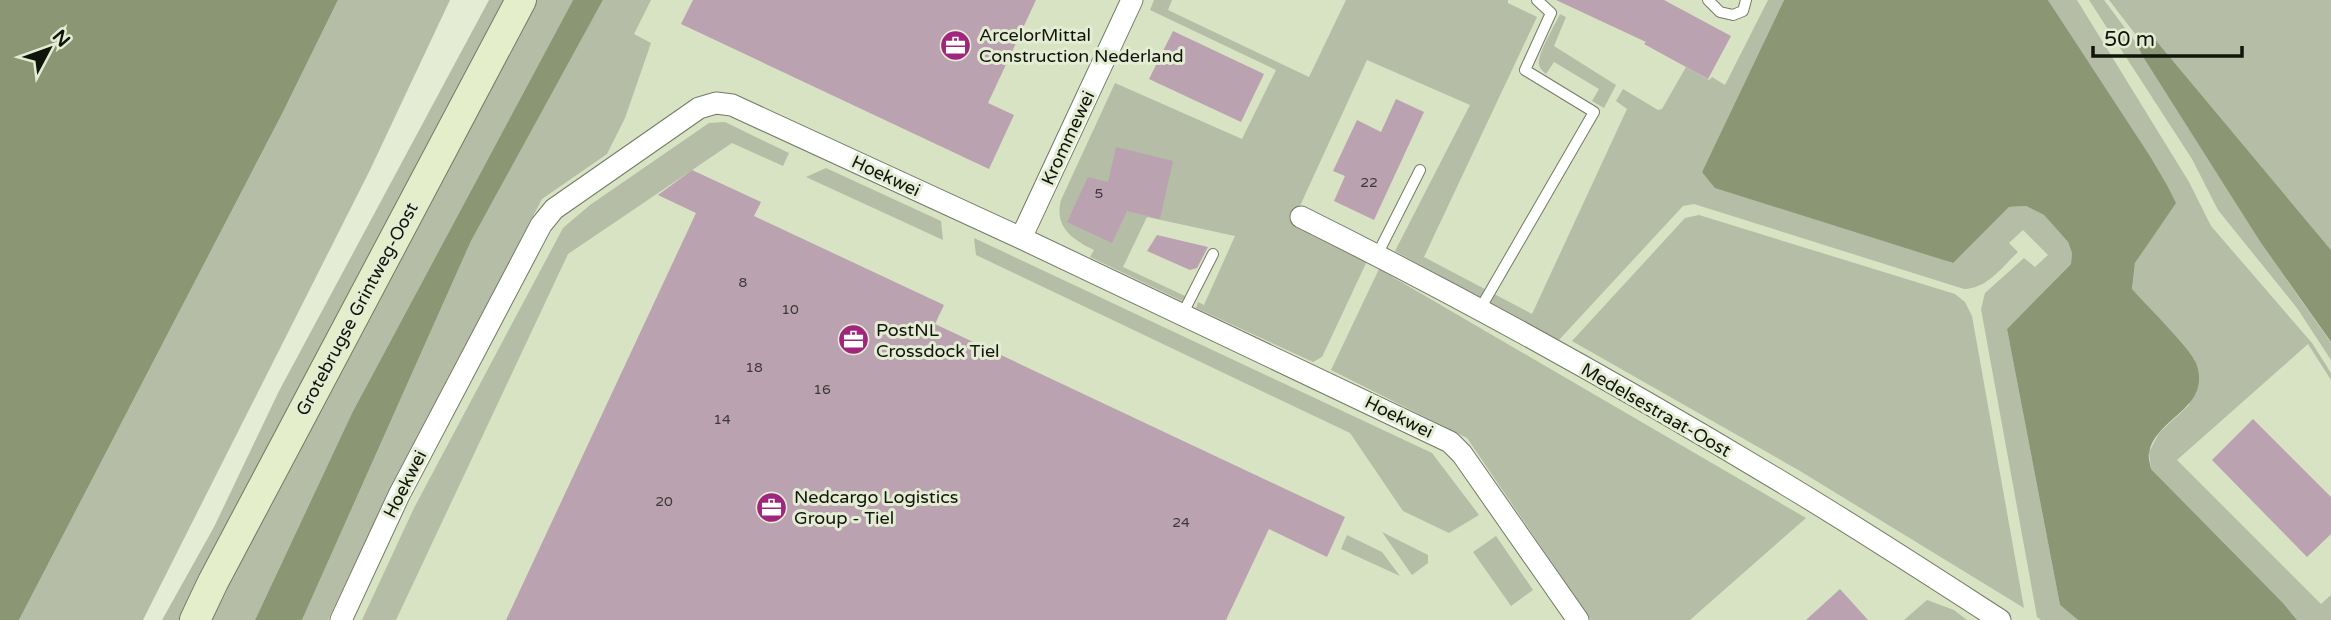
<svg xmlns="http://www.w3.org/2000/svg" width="2331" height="620" font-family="'Varela Round',sans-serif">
	<rect width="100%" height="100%" fill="#e4edd4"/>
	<path fill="#d7e3c3" d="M589 0H2331V620H278Z"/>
	<path fill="#b5bda6" d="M338 0H450L370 170 143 620H19L282 114Z
		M489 0H507L274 435 182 620H162L214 527 279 391Z
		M534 0H573L352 413 255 620H209Z
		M603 0H651L634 34 651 43 625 118 607 154 542 199 399 471 328 620H302L471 241Z
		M1154 0H1172L1168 10 1309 77 1346 0H1508V3L1537 17 1424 257 1532 314 1627 109 1616 101 1623 89 1658 110 1662 109 1686 67 1709 80 1712 77 1725 85 1768 0H1784L1702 172 1952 263 2009 207 2026 206 2044 215 2068 242 2072 253 2071 264 2007 329 2060 605 2078 620H2041L2037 617 1981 309 1985 293 2024 258 2035 267 2048 255 2023 230 2009 243 2018 252C2002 267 1987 289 1964 289L1694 204 1683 206 1558 341 1395 251 1470 105 1367 60 1293 221 1368 259 1322 357 1313 362 1196 308 1198 302 1204 305 1235 236 1147 217 1123 267 1185 296 1182 301 1090 257 1094 250C1072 239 1054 227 1061 200L1115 83 1242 139 1276 70 1150 10Z
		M2048 0H2077L2189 182 2211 226 2312 343 2331 373V380L2308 344 2177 460 2321 604 2331 595V620H2297L2283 603 2151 469 2149 452 2159 433 2189 405 2195 360 2132 290 2135 263 2175 203 2167 185 2150 156Z
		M2089 0H2104L2137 44 2261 243 2331 343V360L2297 308 2218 210 2192 159Z
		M2109 0H2331V250L2153 37 2143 36 2139 39Z
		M1560 14 1566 17 1554 46 1616 85 1604 108 1592 101 1599 89 1554 62 1546 74C1543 71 1540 69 1539 65 1537 54 1555 25 1560 14Z
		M725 122 789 153 783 166 732 143 568 254 396 620H362L414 508 563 228 590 205 709 123Z
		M826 168 941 221 943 240 806 177Z
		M1699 215 1955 294 1965 302 1972 316 2024 608 1800 471 1572 341 1685 218Z
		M974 238 1432 453 1479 515 1449 533 1403 511 1350 433 976 255Z
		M1379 269 1806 518 1690 620H1591L1467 438 1331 370Z
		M1382 532 1428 555V563L1412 575Z
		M1347 535 1382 552 1400 576 1341 549Z
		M1496 536 1533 590 1511 606 1473 552Z
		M1927 600 1954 610 1967 620H1904Z"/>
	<path fill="#8a9674" d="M0 0H338L282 114 19 620H0Z
		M573 0H603L471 241 302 620H255L352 413Z
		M1784 0H2048L2150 156 2167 185 2176 203 2135 263 2132 289C2145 304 2191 349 2196 363 2213 409 2155 417 2149 453 2148 457 2150 464 2151 469L2283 603 2297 620H2078L2060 605 2007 329 2071 264 2072 253 2068 242 2044 215 2026 206 2009 207 1953 263 1715 188 1702 172Z
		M2146 35 2153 37 2331 250V342L2261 243 2142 55 2137 44 2139 39Z"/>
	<path fill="#bba2b1" d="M693 0H1036L988 103 1014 115 989 169 681 24Z
		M1556 0H1664L1731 36 1708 79 1644 44 1646 42Z
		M1173 31 1264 74 1241 122 1149 79Z
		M1396 99 1424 112 1374 220 1334 201 1345 176 1333 171 1357 120 1381 132Z
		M1116 147 1173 161 1160 219 1127 211 1112 243 1067 222 1088 177 1108 182Z
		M692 170 761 202 754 216 944 305 935 324 1345 517 1327 557 1269 529 1226 620H506L696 213 658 195Z
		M1157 235 1208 247 1197 268 1190 270 1147 251Z
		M2253 419 2331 497V534L2307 557 2212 460Z
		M1840 589 1868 620H1806Z"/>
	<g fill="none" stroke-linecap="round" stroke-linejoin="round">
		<defs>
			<path id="lane" d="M1708 0 1720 12 1733 15 1743 11 1746 0
				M1377 255 1420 170
				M1480 309 1594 112 1525 70 1551 13 1537 0
				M1182 315 1213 254"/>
			<path id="street" d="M1301 217C1472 302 1640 396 1803 495 1869 535 1935 578 2000 620
				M1021 238 1132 0
				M341 620 399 495 541 225 554 209 699 108 716 103 732 105 1021 238 1450 442 1462 454 1578 620"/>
			<path id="secondary" d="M195 620 213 582 521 0"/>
		</defs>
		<use href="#lane" stroke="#747b65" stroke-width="12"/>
		<use href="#street" stroke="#747b65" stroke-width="23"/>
		<use href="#secondary" stroke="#747b65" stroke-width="32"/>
		<use href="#lane" stroke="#fff" stroke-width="10"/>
		<use href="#street" stroke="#fff" stroke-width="21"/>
		<use href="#secondary" stroke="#e4eecb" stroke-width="30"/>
	</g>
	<defs>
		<symbol id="office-disc" viewBox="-11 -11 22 22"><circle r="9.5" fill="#9f257d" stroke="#e4edd4"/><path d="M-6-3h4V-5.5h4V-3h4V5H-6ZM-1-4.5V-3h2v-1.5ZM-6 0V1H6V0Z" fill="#fff"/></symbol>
	</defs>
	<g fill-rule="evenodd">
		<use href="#office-disc" x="938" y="28" width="35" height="35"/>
		<use href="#office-disc" x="836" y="322" width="35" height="35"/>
		<use href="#office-disc" x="754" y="490" width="35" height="35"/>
	</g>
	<g text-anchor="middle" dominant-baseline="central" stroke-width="6" stroke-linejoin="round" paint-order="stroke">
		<g font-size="14" fill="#3c3834">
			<text x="1369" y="182">22</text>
			<text x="1099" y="193">5</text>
			<text x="743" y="282">8</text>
			<text x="790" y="309">10</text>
			<text x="754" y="367">18</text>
			<text x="822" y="389">16</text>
			<text x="722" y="419">14</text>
			<text x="664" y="501">20</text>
			<text x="1181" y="522">24</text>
		</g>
		<g font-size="18" fill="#11140b" stroke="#e4edd4" text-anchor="start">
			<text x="979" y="35">ArcelorMittal<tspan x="979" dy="21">Construction Nederland</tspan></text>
			<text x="876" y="330">PostNL<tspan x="876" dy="21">Crossdock Tiel</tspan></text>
			<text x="794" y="497">Nedcargo Logistics<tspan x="794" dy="21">Group - Tiel</tspan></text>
		</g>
		<g font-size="18" fill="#11140b" stroke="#e4edd4">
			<text transform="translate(1068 138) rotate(-65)">Krommewei</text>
			<text transform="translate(886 176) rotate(25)">Hoekwei</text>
			<text transform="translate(357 309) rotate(-62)">Grotebrugse Grintweg-Oost</text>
			<text transform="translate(1656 410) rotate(30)">Medelsestraat-Oost</text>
			<text transform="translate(1399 417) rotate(26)">Hoekwei</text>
			<text transform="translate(405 484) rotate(-63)">Hoekwei</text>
		</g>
	</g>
	<g transform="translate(49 49) rotate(49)" stroke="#e4edd4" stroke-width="5" paint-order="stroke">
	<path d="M0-5L12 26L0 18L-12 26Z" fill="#11140b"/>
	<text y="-10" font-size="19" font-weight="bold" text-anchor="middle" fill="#11140b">N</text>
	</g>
	<path d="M2093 46v10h149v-10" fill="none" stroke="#11140b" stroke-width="3.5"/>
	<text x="2104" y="46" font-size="21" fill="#11140b" stroke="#e4edd4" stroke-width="5" paint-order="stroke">50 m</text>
</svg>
